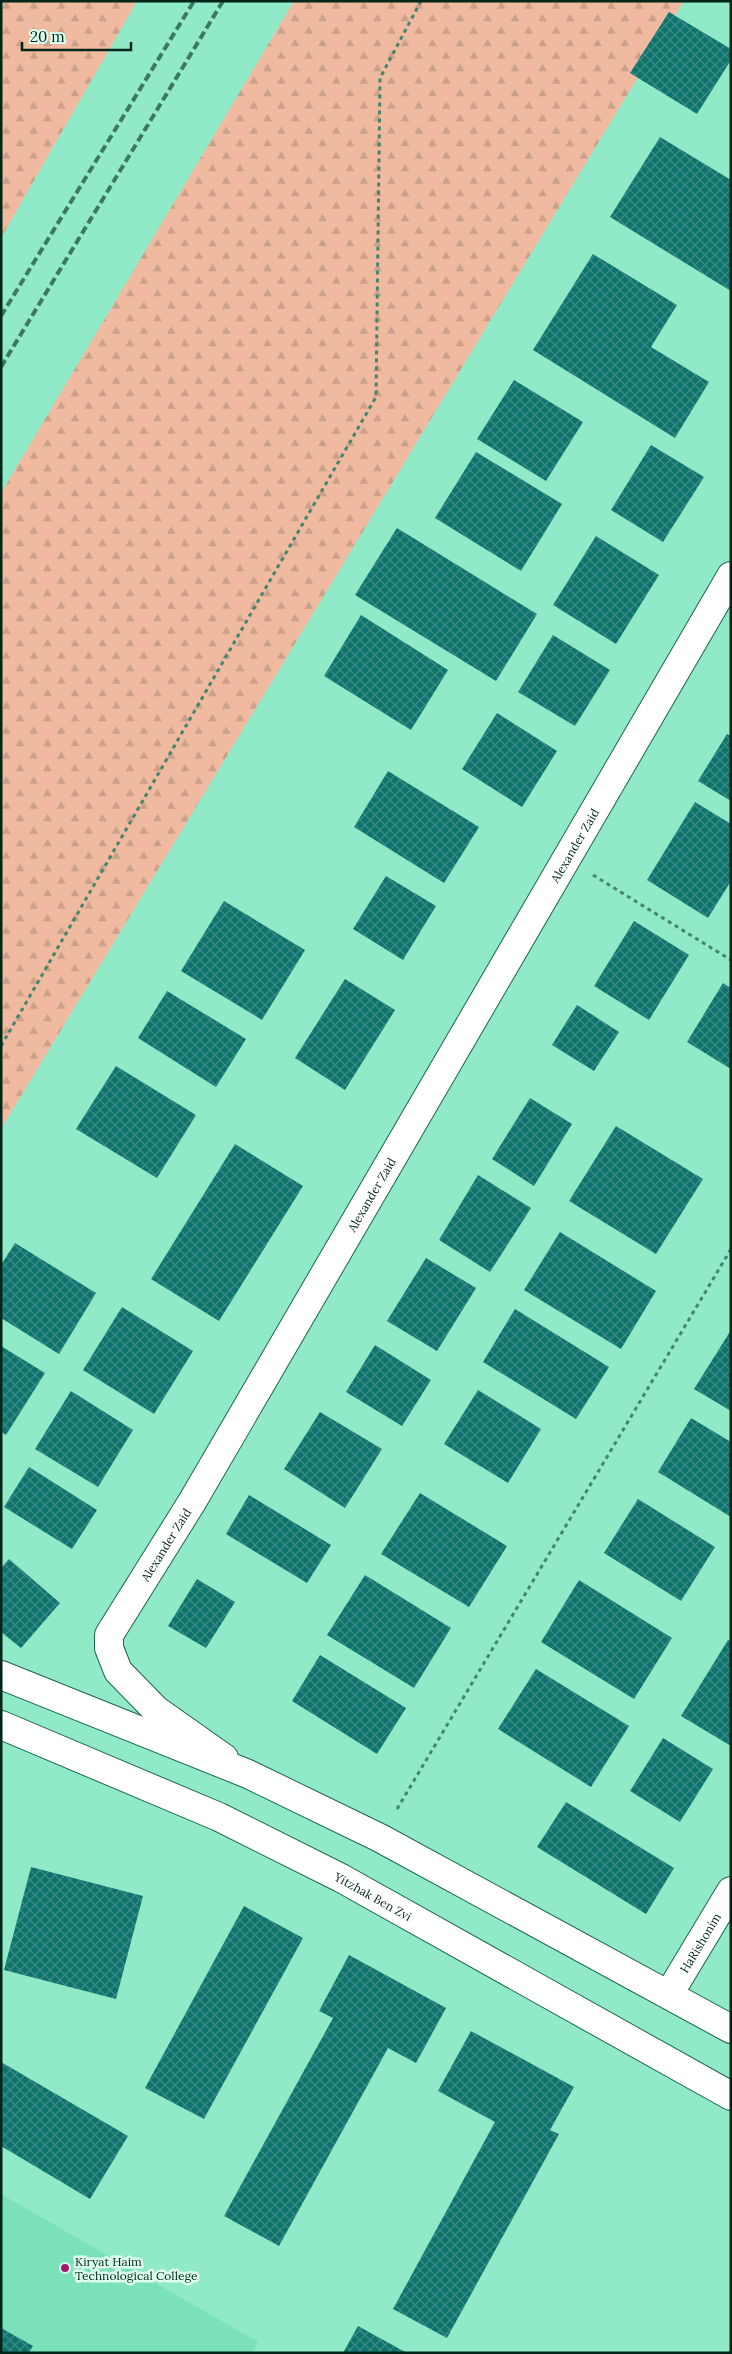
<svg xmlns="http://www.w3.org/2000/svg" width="732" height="2354" font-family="Lora,serif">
	<defs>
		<pattern id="forest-firs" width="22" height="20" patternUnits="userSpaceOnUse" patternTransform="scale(1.25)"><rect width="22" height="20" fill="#efbaa0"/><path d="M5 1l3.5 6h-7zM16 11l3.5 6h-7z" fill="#cba089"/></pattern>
		<pattern id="building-cross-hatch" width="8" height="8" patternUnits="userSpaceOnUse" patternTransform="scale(1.25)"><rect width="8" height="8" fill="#0d746d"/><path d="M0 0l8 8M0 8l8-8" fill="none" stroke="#3e8a84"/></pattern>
	</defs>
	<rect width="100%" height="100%" fill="#90eac8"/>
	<path fill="#7be1bb" d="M1 2194 258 2342 252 2353H1Z"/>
	<path fill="url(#forest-firs)" d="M1 1H137L1 238Z
		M294 1H684L1 1129V493Z"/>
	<path fill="url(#building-cross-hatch)" d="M669 12 731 49V60L697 114 630 73Z
		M660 137 731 180V291L610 217Z
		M593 254 677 305 651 347 709 382 675 438 533 350Z
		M514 380 583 422 546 481 477 439Z
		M651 445 704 477 663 542 611 510Z
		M476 452 562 504 521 571 435 518Z
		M397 528 537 614 496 681 355 595Z
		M596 536 659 575 616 644 553 605Z
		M361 615 448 670 411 730 324 676Z
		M553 635 610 670 575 726 518 692Z
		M497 713 557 751 522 807 462 769Z
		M727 734 731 736V801L698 781Z
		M388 771 479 827 444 883 354 827Z
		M695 802 731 824V881L708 918 647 880Z
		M386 876 436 906 403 960 353 929Z
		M224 901 305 950 262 1020 181 971Z
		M634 921 689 955 649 1020 594 986Z
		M345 979 395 1010 345 1090 295 1058Z
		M723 983 731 988V1069L687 1042Z
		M167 991 246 1039 216 1087 138 1038Z
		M577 1005 619 1032 594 1071 552 1045Z
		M116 1066 196 1115 157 1178 76 1129Z
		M530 1098 572 1124 534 1186 492 1159Z
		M616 1126 703 1179 656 1254 569 1201Z
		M235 1144 303 1186 219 1321 151 1279Z
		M478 1175 531 1208 490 1272 439 1240Z
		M560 1232 656 1291 621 1349 524 1290Z
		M15 1243 96 1293 59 1354 1 1318V1265Z
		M426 1258 476 1288 437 1351 387 1321Z
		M122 1307 193 1351 154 1414 83 1370Z
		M515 1309 609 1367 576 1419 483 1362Z
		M731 1330V1411L694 1389Z
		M375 1345 431 1380 402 1426 346 1392Z
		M1 1346 45 1373 6 1435 1 1432Z
		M478 1390 541 1429 508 1483 444 1444Z
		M71 1391 133 1430 98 1487 35 1449Z
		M320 1412 382 1449 345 1508 284 1469Z
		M691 1418 731 1442V1517L658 1472Z
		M29 1467 97 1510 72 1549 4 1507Z
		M420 1493 507 1546 469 1607 381 1554Z
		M249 1495 331 1545 307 1583 226 1534Z
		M638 1499 715 1547 681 1601 604 1553Z
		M9 1559 60 1603 21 1648 1 1632V1568Z
		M365 1575 451 1628 414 1688 327 1635Z
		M197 1579 235 1602 206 1648 168 1626Z
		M579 1580 672 1638 634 1699 541 1642Z
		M728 1640 731 1641V1746L681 1716Z
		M320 1655 406 1708 377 1754 292 1701Z
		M536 1669 629 1726 591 1787 498 1729Z
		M663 1738 713 1769 680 1822 630 1791Z
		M566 1802 674 1868 646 1914 537 1847Z
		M31 1867 143 1896 116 1999 4 1970Z
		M244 1906 303 1938 204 2119 145 2088Z
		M349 1955 446 2008 416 2063 388 2048 279 2246 224 2216 333 2018 319 2011Z
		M471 2031 574 2087 550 2130 559 2134 447 2338 393 2309 495 2122 438 2091Z
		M1 2062 128 2136 90 2199 1 2146Z
		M358 2326 407 2353H343Z
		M1 2328 33 2346 29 2353H1Z"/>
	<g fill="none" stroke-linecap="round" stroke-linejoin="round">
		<defs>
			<g id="street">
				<path id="s1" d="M224 1758 156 1710 118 1671 109 1648V1635L192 1502 731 576"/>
				<path id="s2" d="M669 1994 731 1891"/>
			</g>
			<g id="secondary">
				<path d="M1 1675 248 1774 380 1838 731 2029"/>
				<path id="s3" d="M1 1725 219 1817 341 1878 731 2096"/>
			</g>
		</defs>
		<use href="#street" stroke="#1c654e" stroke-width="30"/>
		<use href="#secondary" stroke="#1c654e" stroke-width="30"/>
		<path stroke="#45846d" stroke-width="3" stroke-dasharray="4 4" stroke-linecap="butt" d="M593 875 731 960
			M1 1046 376 397 380 78 421 1
			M397 1809 731 1249"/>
		<use href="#street" stroke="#fff" stroke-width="28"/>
		<use href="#secondary" stroke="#fff" stroke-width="28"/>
		<path stroke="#3c7862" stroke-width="4" stroke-dasharray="8 4" stroke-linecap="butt" d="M1 316 194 1
			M1 367 223 1"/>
	</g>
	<circle fill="#9c196d" stroke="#ddfff0" stroke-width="2" cx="65" cy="2268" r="5"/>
	<g text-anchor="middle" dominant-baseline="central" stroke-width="5" stroke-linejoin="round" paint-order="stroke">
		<g font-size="12" fill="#002519" stroke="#ddfff0">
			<text stroke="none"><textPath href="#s1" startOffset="1092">Alexander Zaid</textPath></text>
			<text stroke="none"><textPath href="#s1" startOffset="688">Alexander Zaid</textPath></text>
			<text stroke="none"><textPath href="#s1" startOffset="282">Alexander Zaid</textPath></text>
			<text stroke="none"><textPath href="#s3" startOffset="410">Yitzhak Ben Zvi</textPath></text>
			<text stroke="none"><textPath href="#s2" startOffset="60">HaRishonim</textPath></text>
		</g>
		<g font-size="12" fill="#002519" stroke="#ddfff0" text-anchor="start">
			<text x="75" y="2261">Kiryat Haim<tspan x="75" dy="14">Technological College</tspan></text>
		</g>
	</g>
	<rect width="732" height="2354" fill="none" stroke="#002519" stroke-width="5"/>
	<path d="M22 42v8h109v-8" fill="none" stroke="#002519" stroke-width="2.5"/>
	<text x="30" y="42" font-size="15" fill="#002519" stroke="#ddfff0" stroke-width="4" paint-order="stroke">20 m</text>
</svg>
